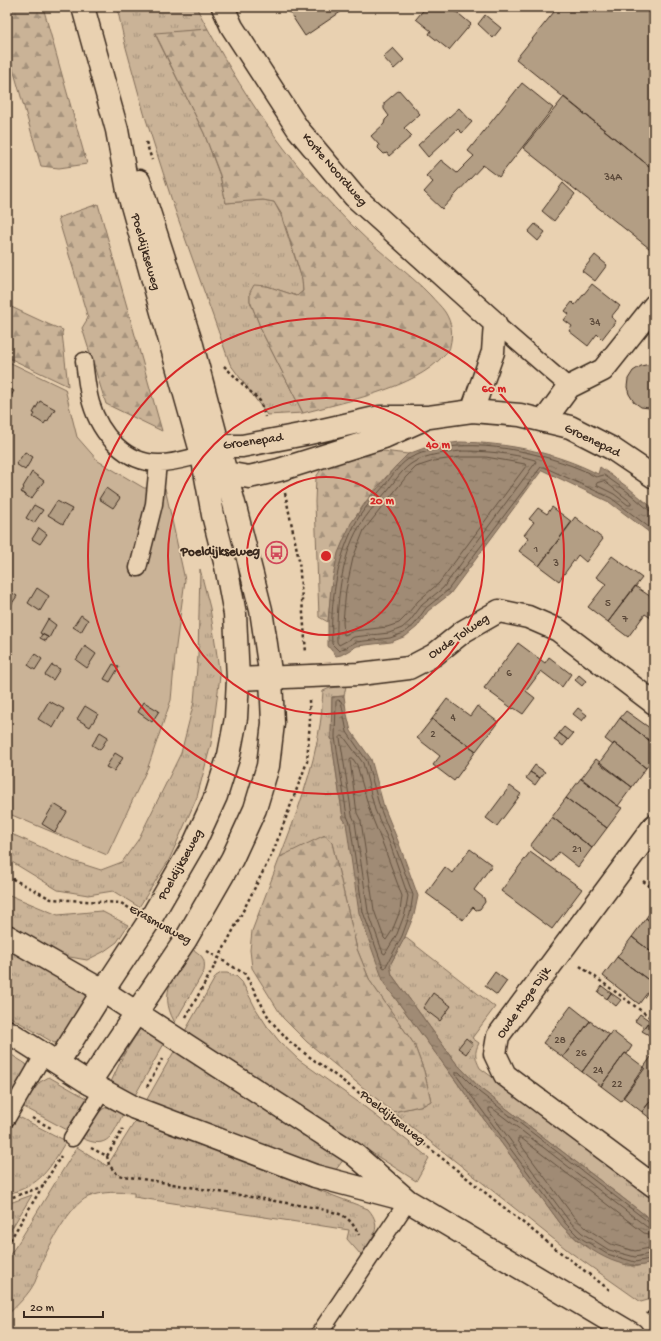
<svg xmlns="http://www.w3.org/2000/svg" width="661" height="1341" font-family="'Gochi Hand',sans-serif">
	<defs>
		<pattern id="grass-tufts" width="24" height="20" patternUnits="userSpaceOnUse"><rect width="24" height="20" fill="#cab397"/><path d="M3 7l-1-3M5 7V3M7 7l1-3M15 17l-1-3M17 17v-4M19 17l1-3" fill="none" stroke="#a5927b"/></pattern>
		<pattern id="forest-firs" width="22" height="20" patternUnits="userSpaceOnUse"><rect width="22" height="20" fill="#cab397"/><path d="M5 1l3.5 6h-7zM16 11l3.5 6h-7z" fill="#a5927b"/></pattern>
		<pattern id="water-ripples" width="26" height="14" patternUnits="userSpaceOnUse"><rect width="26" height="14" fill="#a08b74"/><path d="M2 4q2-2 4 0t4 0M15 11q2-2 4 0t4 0" fill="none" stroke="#84725f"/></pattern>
	</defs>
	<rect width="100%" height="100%" fill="#e9d1b1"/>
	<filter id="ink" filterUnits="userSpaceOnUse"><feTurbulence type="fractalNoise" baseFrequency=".025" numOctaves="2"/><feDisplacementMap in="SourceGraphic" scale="8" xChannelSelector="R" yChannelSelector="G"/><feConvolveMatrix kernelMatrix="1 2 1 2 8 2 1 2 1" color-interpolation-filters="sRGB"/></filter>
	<g filter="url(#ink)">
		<path fill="url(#grass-tufts)" stroke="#826e5a" d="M117 7H196L208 29 155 34 204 133 220 176 226 203 263 200 274 202 281 215 302 279 303 291 297 296 267 286 250 292V301L263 334 303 413 267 415 230 364 174 207 144 113 125 44Z
			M200 569 210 608 220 676 211 744 197 797 169 860 139 907 113 891 88 895 58 890 7 859V832L73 861 101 870 122 862 138 840 181 753 194 702 198 656Z
			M346 686 344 696 332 697 331 737 343 818 346 823 384 983 563 1227 577 1240 634 1267 654 1262V1296L651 1299 641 1302 570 1252 393 1112 424 1105 431 1101 424 1071 414 1044 370 981 357 949 332 843 280 857C297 813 313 771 320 725 322 714 322 702 323 691L330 688Z
			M7 894 58 915 101 911 128 925 117 942 103 952 87 960 64 956 27 937 7 923Z
			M405 937 495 1007 472 1038 479 1043C474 1053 475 1058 480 1068L654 1197V1222L481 1089 456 1063 392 975 390 965Z
			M7 946 88 996V1001L58 1042 54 1043 7 1015Z
			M191 948C201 955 206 957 204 971L175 1022 174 1021C158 991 175 973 191 948Z
			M221 973H227L236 976 242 982 256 1009 267 1026 279 1041 299 1060 361 1104 429 1158 416 1181 184 1033 216 976Z
			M140 1029H144L165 1042 134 1097 112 1084 111 1082 123 1056Z
			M176 1048 344 1159 335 1171 332 1172 146 1101Z
			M7 1052 26 1064 29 1071 13 1102 7 1098Z
			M49 1077 86 1098 87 1102 71 1132 22 1106 40 1082Z
			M107 1107 123 1114C113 1134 108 1151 82 1138 89 1128 95 1111 107 1107Z
			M17 1116 66 1141C50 1168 41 1186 7 1194V1131Z
			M136 1120 368 1209C384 1227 372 1238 361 1255L347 1239 349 1230 134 1197V1193C118 1192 103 1191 88 1197 70 1205 50 1244 42 1262 39 1268 38 1275 35 1282 29 1294 17 1306 7 1315V1259L20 1240 77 1147 107 1166Z
			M32 1195 7 1236V1204Z"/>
		<path fill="url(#forest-firs)" stroke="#826e5a" d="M7 7H43L87 164 59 168 41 166 7 48Z
			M208 29C248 103 296 172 357 230 380 253 408 272 431 296 435 301 441 306 445 312 452 323 453 334 450 346 450 350 446 353 443 356 416 388 343 402 303 413L263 334 250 301V292L254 285 267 286 297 296 303 291 302 279 282 215 274 202 263 200 226 203 220 175 204 133 155 33Z
			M98 204 162 431 106 404 82 328 88 318 58 218Z
			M7 305 50 325 63 330 62 333 68 386 7 357Z
			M374 450 408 454C380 482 351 514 339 553 332 575 330 599 328 622L319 617 315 502 316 477 322 468Z
			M325 835 332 843 357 949 370 981 414 1044 424 1071 431 1101 424 1105 393 1112 307 1042 283 1018 252 968 250 950 252 931 280 857Z"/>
		<path fill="#cab397" stroke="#826e5a" d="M7 361 65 389 77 437 98 461 144 488H165L185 580 176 646 171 700 148 767 107 855 7 813Z"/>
		<path fill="url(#water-ripples)" stroke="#786452" d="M460 442C507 443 555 452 598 474L600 467 630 489 654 509V536L609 502 542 470 450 594 428 611 417 627 406 636 391 642 357 646 341 655 336 656 328 646V622L331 587 338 553 351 523 368 500 395 467 408 454 430 446Z
			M344 696 346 710 351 731 371 759 384 807 398 841 418 896 414 915 405 937 390 965 392 975 456 1063 481 1089 654 1222V1262C623 1276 584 1247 563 1227L384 983 359 913 346 823 343 818 331 737 332 697Z"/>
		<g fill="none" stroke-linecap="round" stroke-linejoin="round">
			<path stroke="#635140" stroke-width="1" d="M461 451C486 451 511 453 535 460L536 462 443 588 422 605 410 621 402 628 389 633 354 637 339 645 337 642C336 608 341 556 359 527 367 514 377 502 387 491 395 481 403 468 414 462 428 454 445 453 461 451Z
				M461 457H486L525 464 526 466 439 583 418 601 405 617 399 623 387 627 354 631 344 635 343 622 346 590 353 558 364 530 406 477 416 467 434 461Z
				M604 481 631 502V505H628L614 494 596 485 597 483Z
				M654 512 650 511 628 492 604 475 596 477C591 475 586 471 580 469 533 450 460 434 412 457 401 462 392 476 385 485 374 498 361 511 354 526 336 562 330 605 332 644L339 651 356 642 390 638 404 633 414 625 426 608 447 591 541 467H544L611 498 654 531
				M338 700 341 701 347 732 367 761 380 808 394 843 413 895 410 914 402 936 385 968 383 967 363 912 350 823 347 816 335 737 336 702Z
				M342 736 344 737 363 763 375 810 390 844 408 896 405 913 397 934 385 954 383 953 368 911 355 822 352 815 340 738Z
				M351 759H353L357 765 370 812 384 847 402 896 400 911 392 931 386 940 384 938 374 910 361 821 357 813 350 761Z
				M654 1224 650 1223 479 1092 459 1072H456V1075L566 1224 579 1237 607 1254 635 1262 654 1258
				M654 1229 647 1227 492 1108H489V1111L569 1221 582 1233 609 1250 635 1257 654 1253
				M654 1235 644 1233 521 1138H518V1141L574 1217 586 1228 611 1244 635 1251 654 1247"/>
		</g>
		<path fill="#b39e84" stroke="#3b2a1e" d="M286 7H343L345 9 305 36Z
			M426 7H454L453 9 471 24 449 50 429 34 431 31 416 19Z
			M558 7H654V170L516 59Z
			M485 15 501 28 493 38 478 24Z
			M393 48 404 60 394 69 383 57Z
			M522 83 553 108 499 177 483 165 442 209 424 192 433 182 426 176 441 160 457 173 474 156 468 151Z
			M399 90 420 114 404 128 412 136 389 156 387 153 384 154 378 148 379 145 371 136 384 124 385 120 389 116 384 109V103Z
			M564 97 654 170V252L523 148Z
			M459 108 472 122 462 133 458 129 428 157 418 145Z
			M563 183 575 194 554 221 542 211Z
			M535 224 545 232 538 241 528 232Z
			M595 255 607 265 595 281 582 271Z
			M592 284 620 306 611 317 616 321 602 339 597 334 588 346 569 331 572 326 564 320 569 314 565 311 572 302 575 305Z
			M650 364 654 365V407L649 408 641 407 634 402 629 394 627 387 628 379 633 371 641 366Z
			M7 387 14 391 7 402Z
			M40 401 55 409 47 422 46 421 44 424 33 417 35 414 33 413Z
			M25 452 33 457 25 470 16 464Z
			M32 472 44 481 31 499 21 492 24 488 23 487Z
			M106 488 120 498 113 508 99 499Z
			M57 501 72 509 63 524 48 515Z
			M34 505 43 510 34 523 26 518Z
			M552 507 572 522 539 566 519 551 529 538 524 535 534 522 529 519 538 508 547 514Z
			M575 517 603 539 586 562 578 555 559 581 539 566Z
			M39 528 47 534 40 544 32 539Z
			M612 556 642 578 608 622 588 607 606 584 596 577Z
			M635 586 654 599V620L645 614 628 637 608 622Z
			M37 588 49 596 40 611 28 603Z
			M7 590 17 596 7 611Z
			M81 615 88 620 81 632 73 627Z
			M48 619 56 625 49 638 40 633Z
			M42 634 48 637 46 641 40 638Z
			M518 643 545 663 549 657 571 674 562 687 541 671 526 691 535 698 523 714 514 708 513 709 484 688Z
			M85 646 96 654 87 668 76 660Z
			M35 654 42 659 35 670 28 665Z
			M113 664 119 667 110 682 104 679Z
			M52 665 60 669 53 680 45 675Z
			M579 675 586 681 582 686 575 680Z
			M447 699 470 716 477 706 498 722 476 751 432 719Z
			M49 701 64 709 53 728 38 719Z
			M144 702 159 711 152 722 138 712Z
			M85 706 98 714 90 727 77 719Z
			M578 708 587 715 582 721 573 714Z
			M626 711 654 731V744L620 718Z
			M620 718 654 744V758L646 768 614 743 613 745 605 739Z
			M432 719 476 751 454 781 433 765 440 756 417 738Z
			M564 727 573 734 568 740 559 733Z
			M100 732 108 737 100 750 92 745Z
			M559 733 568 740 563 746 554 740Z
			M614 743 646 768 632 787 599 763Z
			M115 753 123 758 114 771 106 767Z
			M596 759 632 787 618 806 581 779Z
			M535 765 545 772 540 778 530 772Z
			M530 772 540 778 535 785 526 778Z
			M581 778 618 806 622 808 607 828 566 798Z
			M510 786 521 794 497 826 486 818Z
			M566 798 607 828 592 848 552 817Z
			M54 804 67 812 55 832 42 824Z
			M552 817 592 848 578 867 559 852 551 862 530 846Z
			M470 849 492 865 474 890 484 898 485 902 480 909 476 910 473 907 463 920 426 893 445 867 452 873Z
			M530 852 582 889 552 929 501 891Z
			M654 907V924L646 918Z
			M646 918 654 924V954L632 937Z
			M632 937 654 954V984L617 957Z
			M617 957 654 984 639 1004 603 976Z
			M495 972 507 981 497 995 485 986Z
			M602 986 611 993 607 999 598 992Z
			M433 993 451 1006 440 1021 423 1008Z
			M611 993 621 1000 616 1006 607 999Z
			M571 1006 590 1021 563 1057 543 1043Z
			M640 1014 650 1021 645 1028 635 1021Z
			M590 1021 609 1035 582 1072 563 1057Z
			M650 1021 654 1024V1029L649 1035 642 1031Z
			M612 1031 632 1046 627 1054 625 1053 601 1086 582 1072Z
			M466 1038 473 1044 466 1054 458 1048Z
			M625 1053 645 1068 621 1101 601 1086Z
			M653 1054 654 1096 642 1112 623 1097Z
			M654 1096V1121L642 1112Z"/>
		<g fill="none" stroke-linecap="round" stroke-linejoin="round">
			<defs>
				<path id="service" d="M495 323 569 387
					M84 361C86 375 87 390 91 403 100 434 126 464 160 463 174 463 188 458 202 455
					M138 568 154 504 158 463
					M7 1118 44 1054
					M72 1138 103 1090
					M319 1334 408 1201"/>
				<path id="minor" d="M223 7 232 27 298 129 354 196 495 323 493 352 472 411
					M544 421 569 387 603 370 654 306
					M238 679 360 674 409 668 434 655 464 631 499 611 528 617 558 630 654 703
					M654 826 498 1036 495 1054 505 1075 654 1186"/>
				<path id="tertiary" d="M208 451 219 446H242L305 434 380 417H429L472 411 520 415 570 427 611 448 654 477
					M215 465 226 473 249 477 279 470 384 437 422 420
					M58 1063 103 991 151 918 195 842 216 796 229 755 236 718 238 679 235 614 226 566 213 515 202 455 128 191 117 130 83 7
					M89 1083 186 939 232 859 255 809 268 766 273 723 271 678 261 610 236 511 192 345 139 181"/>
				<path id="secondary" d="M7 936 103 991 354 1154 408 1201 632 1334
					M7 1031 89 1083 135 1108 315 1176 403 1199"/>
			</defs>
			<use href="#service" stroke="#3b2a1e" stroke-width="19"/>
			<use href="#minor" stroke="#3b2a1e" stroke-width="25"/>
			<use href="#tertiary" stroke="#3b2a1e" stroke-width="25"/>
			<use href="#secondary" stroke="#3b2a1e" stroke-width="25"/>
			<path stroke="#3b2a1e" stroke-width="2.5" stroke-dasharray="3 3" stroke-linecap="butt" d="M146 142 152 160
				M224 366 260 401 265 417
				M285 493 299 560 306 653
				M7 876 51 899 121 903 129 908
				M643 881 654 889
				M207 951 245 974 270 1020 292 1044 369 1100 556 1249 611 1291
				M580 966 654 1020
				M186 1017 219 958 273 852 307 762 310 720 309 700
				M147 1087 162 1059
				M32 1118 53 1129
				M91 1148 107 1156 123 1129
				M107 1156 109 1165 118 1175 317 1208C340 1214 348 1213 359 1235
				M7 1199 44 1186
				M7 1245 61 1156
				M647 1314 654 1306"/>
			<use href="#service" stroke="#e9d1b1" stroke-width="16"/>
			<use href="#minor" stroke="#e9d1b1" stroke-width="22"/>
			<use href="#tertiary" stroke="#e9d1b1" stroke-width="22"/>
			<use href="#secondary" stroke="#e9d1b1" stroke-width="22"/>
		</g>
	</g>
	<g fill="none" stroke="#d62828" stroke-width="2">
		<circle cx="326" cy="556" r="79"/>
		<circle cx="326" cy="556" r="158"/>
		<circle cx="326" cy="556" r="238"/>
	</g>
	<defs>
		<symbol id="bus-ring" viewBox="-11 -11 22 22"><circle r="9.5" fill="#e9d1b1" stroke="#d1495b" stroke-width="1.5"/><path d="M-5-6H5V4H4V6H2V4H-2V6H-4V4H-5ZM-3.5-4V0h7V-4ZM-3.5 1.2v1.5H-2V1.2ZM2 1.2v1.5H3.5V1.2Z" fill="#d1495b"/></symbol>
	</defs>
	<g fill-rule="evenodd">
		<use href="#bus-ring" x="264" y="540" width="25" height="25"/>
	</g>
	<g text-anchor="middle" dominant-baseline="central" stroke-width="3.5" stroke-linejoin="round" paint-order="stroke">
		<g font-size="11" fill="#594738">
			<text x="613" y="178">34A</text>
			<text x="595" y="323">34</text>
			<text x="536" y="550">1</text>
			<text x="556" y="564">3</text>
			<text x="608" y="604">5</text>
			<text x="625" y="620">7</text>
			<text x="509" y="674">6</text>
			<text x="453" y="718">4</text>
			<text x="433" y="735">2</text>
			<text x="577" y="850">21</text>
			<text x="560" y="1041">28</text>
			<text x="581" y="1054">26</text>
			<text x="598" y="1071">24</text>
			<text x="617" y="1085">22</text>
		</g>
		<g font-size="13" fill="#3b2a1e" stroke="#e9d1b1">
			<text transform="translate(334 170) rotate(49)">Korte Noordweg</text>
			<text transform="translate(145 252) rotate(74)">Poeldijkseweg</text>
			<text transform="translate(592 441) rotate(26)">Groenepad</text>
			<text transform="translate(253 442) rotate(-8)">Groenepad</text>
			<text transform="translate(459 637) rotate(-34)">Oude Tolweg</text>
			<text transform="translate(181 865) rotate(-61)">Poeldijkseweg</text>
			<text transform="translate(160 925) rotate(29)">Erasmusweg</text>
			<text transform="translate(524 1003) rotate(-55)">Oude Hoge Dijk</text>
			<text transform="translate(392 1118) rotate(38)">Poeldijkseweg</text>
		</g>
		<g font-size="13" font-weight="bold" fill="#3b2a1e" stroke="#e9d1b1" text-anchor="end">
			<text x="260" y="552">Poeldijkseweg</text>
		</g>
	</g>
	<circle cx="326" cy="556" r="6" fill="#d62828" stroke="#e9d1b1" stroke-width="2"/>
	<g font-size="12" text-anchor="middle" font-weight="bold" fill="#d62828" stroke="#e9d1b1" stroke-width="3.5" stroke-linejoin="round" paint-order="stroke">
		<text x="494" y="392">60 m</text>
		<text x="438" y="448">40 m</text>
		<text x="382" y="504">20 m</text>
	</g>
	<rect width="661" height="1341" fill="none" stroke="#e9d1b1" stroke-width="24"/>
	<rect x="12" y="12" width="637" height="1317" fill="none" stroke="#3b2a1e" stroke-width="1.5" filter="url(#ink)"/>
	<path d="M24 1311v6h79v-6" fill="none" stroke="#3b2a1e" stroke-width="2"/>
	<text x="30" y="1311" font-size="12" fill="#3b2a1e" stroke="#e9d1b1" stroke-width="3" paint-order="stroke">20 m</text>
</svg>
